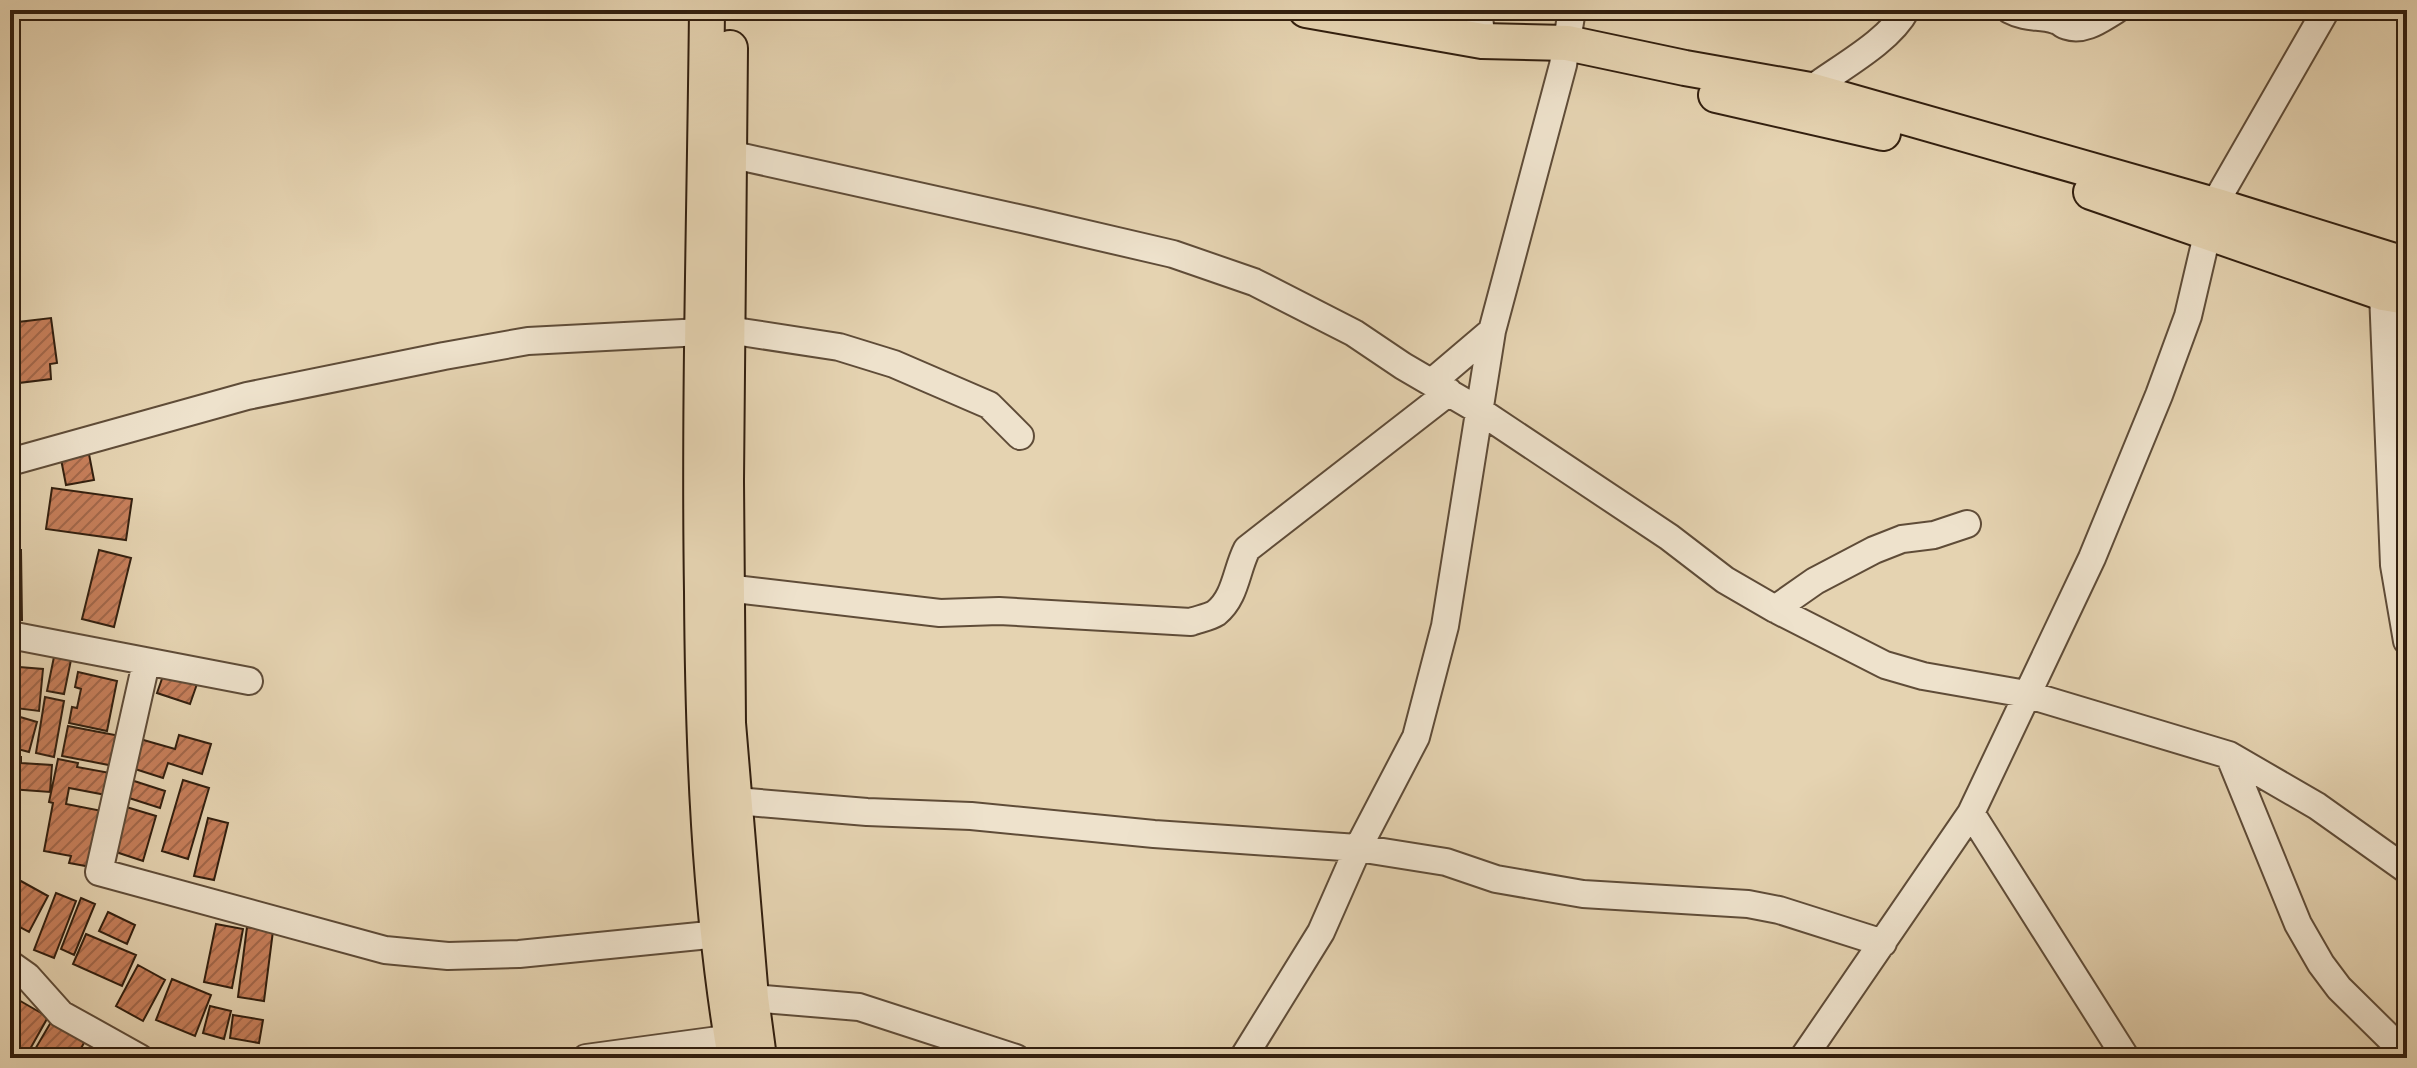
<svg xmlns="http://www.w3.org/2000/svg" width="2417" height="1068" font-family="Alegreya,serif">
	<defs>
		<pattern id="building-hatch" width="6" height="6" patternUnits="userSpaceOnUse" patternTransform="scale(2)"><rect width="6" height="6" fill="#c77f5b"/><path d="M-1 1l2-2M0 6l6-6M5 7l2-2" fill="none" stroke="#a2674a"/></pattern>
	</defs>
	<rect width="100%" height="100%" fill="#e5d3b1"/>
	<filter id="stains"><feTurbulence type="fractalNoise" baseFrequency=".0025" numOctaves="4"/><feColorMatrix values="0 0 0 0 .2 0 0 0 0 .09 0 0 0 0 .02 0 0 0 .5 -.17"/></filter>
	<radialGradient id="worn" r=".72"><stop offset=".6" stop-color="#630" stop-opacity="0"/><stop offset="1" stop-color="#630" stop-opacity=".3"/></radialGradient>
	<path fill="url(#building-hatch)" stroke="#321f0f" stroke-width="2" d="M51 318 57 363 50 364 51 379 10 384V323Z
		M88 449 94 480 66 485 60 454Z
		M52 488 132 499 126 540 46 529Z
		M10 550H21L22 620H10Z
		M99 550 131 558 114 627 82 619Z
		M55 652 72 655 64 694 47 691Z
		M19 667 43 669 39 711 15 708Z
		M78 672 117 681 107 731 69 723 72 707 77 708 81 689 75 687Z
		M164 673 197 684 190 704 157 693Z
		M45 697 64 701 54 757 36 753Z
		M10 714 37 722 29 752 10 747Z
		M68 726 120 736 114 766 62 756Z
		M179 735 211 744 202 774 168 763 163 778 132 768 140 739 175 749Z
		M10 756 21 757V763L52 765 50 792 10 789Z
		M58 759 78 763 77 767 110 773 106 795 69 788 66 804 102 811 91 867 69 863 71 856 44 851 53 803 49 802Z
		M131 780 165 791 160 808 126 797Z
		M183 780 209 788 188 859 162 851Z
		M123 806 156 816 143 861 110 850Z
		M208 818 228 823 214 880 194 876Z
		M10 875 48 896 29 932 10 922Z
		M56 893 76 901 54 958 34 950Z
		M81 898 95 904 74 955 61 949Z
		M108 912 135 925 127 944 99 931Z
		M216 924 243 929 232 988 204 982Z
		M247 927 273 931 264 1001 238 997Z
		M86 934 136 955 122 986 73 964Z
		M138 965 165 980 143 1021 116 1006Z
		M172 979 211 995 195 1036 156 1020Z
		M10 995 48 1017 25 1058H10Z
		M210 1006 231 1011 224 1039 203 1033Z
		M233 1015 263 1020 259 1043 230 1038Z
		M51 1022 85 1041 76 1058H47L34 1051Z"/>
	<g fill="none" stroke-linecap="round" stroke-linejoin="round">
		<defs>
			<path id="minor" d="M1478 10 1482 41
				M2010 10C2027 19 2039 15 2055 20 2064 22 2058 23 2067 26 2085 32 2102 18 2116 10
				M1810 90C1839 68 1889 42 1906 10
				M729 154 1031 221 1173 254 1254 282 1354 333 1403 366 1480 411 1669 537 1725 580 1775 609 1885 665 1923 676 2026 694 2229 755 2317 806 2407 870
				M2386 278 2383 293 2394 565 2407 641
				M728 330 839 347 894 364 989 405 1020 436
				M1432 382 1492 331
				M10 462 247 396 444 356 528 341 702 332
				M726 588 940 613 999 611 1191 622C1199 619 1210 617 1216 613 1236 597 1236 570 1247 549L1449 392
				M1775 609 1815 581 1874 550 1902 539 1934 535 1967 524
				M10 635 249 681
				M146 663 99 872 385 950 448 956 519 954 719 934
				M2229 755 2298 924 2321 964 2339 988 2407 1055
				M736 801 867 812 971 816 1154 834 1358 848 1446 862 1496 879 1583 894 1748 904 1779 910 1883 943
				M1971 813 2126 1058
				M10 964 27 976 61 1014 140 1058
				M735 999 751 998 859 1007 1016 1058
				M586 1058 748 1036
				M1243 1058 1321 932 1358 848 1416 737 1445 626 1492 331 1563 65 1572 10
				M1803 1058 1971 813 2092 558 2159 395 2188 316 2214 205 2326 10"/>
			<path id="major" d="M707 10C705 204 699 398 702 592 703 748 709 905 735 1058
				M1306 10 1482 41 1567 43 1685 68 1810 90 2214 205 2407 265
				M730 48 726 481 728 723 751 998 759 1058
				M1716 95 1883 133
				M2091 192 2383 293 2407 297"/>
		</defs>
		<use href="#minor" stroke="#5f4c38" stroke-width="30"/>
		<use href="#major" stroke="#321f0f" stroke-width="38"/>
		<use href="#minor" stroke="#eee2cc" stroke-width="26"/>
		<use href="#major" stroke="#e5d3b1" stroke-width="34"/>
	</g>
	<rect width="2417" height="1068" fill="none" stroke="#e5d3b1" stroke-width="40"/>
	<rect x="12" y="12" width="2393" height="1044" fill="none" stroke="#321f0f" stroke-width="4"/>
	<rect x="20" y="20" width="2377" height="1028" fill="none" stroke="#321f0f" stroke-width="2"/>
	<rect width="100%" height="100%" filter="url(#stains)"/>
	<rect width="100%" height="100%" fill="url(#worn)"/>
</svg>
